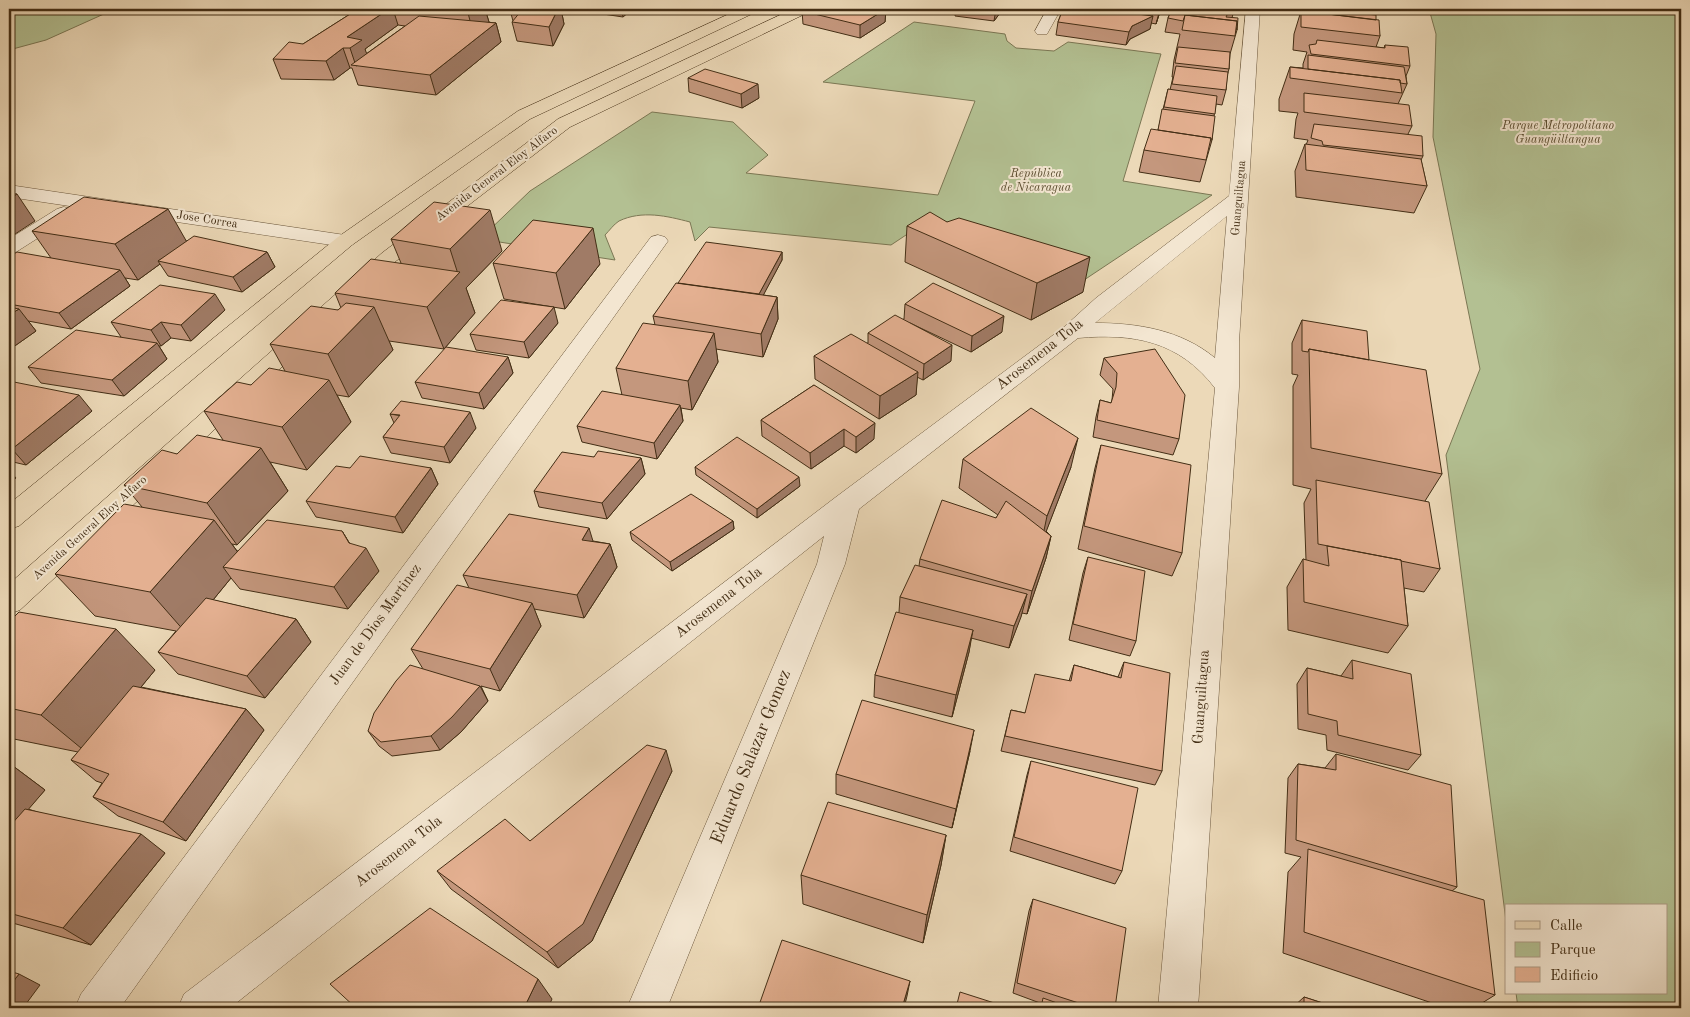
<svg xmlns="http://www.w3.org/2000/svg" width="1690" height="1017" font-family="'Old Standard TT',serif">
	<rect width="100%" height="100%" fill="#ecd9b8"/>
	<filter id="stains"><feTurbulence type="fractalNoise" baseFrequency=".004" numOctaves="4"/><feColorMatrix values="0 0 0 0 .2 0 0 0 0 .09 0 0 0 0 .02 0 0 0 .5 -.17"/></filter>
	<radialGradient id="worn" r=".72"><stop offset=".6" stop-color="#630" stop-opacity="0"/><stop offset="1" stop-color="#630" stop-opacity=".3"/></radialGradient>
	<path fill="#b3c092" stroke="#7b7754" d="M9 9H115L46 40 9 50Z
		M1429 9H1681V1008H1518L1516 993H1666V906H1506V921L1446 455 1480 369 1433 137 1436 34Z
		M914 22 1005 34 1007 41 1016 48 1054 51 1068 42 1161 54 1123 181 1212 195 1075 286 909 233 891 245 709 227 695 241 690 222C667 216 642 210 619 221 614 224 609 231 605 235L615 260 480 239 530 191 652 112 733 122 768 155 746 173 938 195 975 101 823 82Z"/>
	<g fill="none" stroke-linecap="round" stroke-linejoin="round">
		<defs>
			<path id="street" d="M1047 9H1061L1047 34H1037L1035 31Z
				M1246 9H1260L1239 342V387L1198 1008H1158L1215 388C1179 341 1134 333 1078 338L859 509 845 564 667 1008H627L817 564 824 536 230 1008H178L184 994 836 497 1064 327 1096 298 1229 196ZM1227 216 1215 358C1181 330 1138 323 1095 323Z
				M9 185 345 235 352 237 355 241 352 245 345 247 9 197Z
				M64 207 71 209 74 213 71 217 16 252 9 254V239L57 209Z
				M658 235 665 237 668 241 120 1008H75L81 994 651 237Z"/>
			<path id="primary" d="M740 9H758L756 12 530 119 352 245 19 526 9 529V504L338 237 518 111Z
				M793 9H811L809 12 570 127 396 261 20 610 9 614V584L382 253 558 119Z"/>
		</defs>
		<use href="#street" stroke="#6d593e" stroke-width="1"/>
		<use href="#primary" stroke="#432e15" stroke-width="1"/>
		<use href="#street" fill="#f3e6d1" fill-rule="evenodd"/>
		<use href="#primary" fill="#ecd9b8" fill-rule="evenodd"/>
	</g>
	<path fill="#c4977d" stroke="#432e15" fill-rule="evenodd" d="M358 9H485L489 22H487L496 23 501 42 436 95 358 85 352 68H350L334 80 281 79 273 59 303 44ZM398 25 405 26 366 54 365 49Z
		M512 9H561L564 24 553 46 517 41 512 22 513 21 510 10Z
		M602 9H632L623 17 603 14Z
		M886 9 885 22 860 38 803 24 802 11Z
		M956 9H1003L994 21 955 16Z
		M1063 9H1161L1156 24 1151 23 1150 29 1130 39 1126 45 1056 35 1058 22Z
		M1172 9H1234L1232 18 1237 30 1230 54 1229 69 1227 76 1226 90 1222 105 1216 104 1214 116 1212 140 1200 182 1139 172 1144 150 1158 130 1168 89 1170 90 1173 77H1172L1174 60 1180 34 1165 32 1168 18Z
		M1304 9H1355L1353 13 1376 20 1380 36 1376 47 1384 48 1385 45 1410 66 1406 76 1407 84 1398 104 1412 126 1408 134 1423 156 1421 160 1427 186 1414 213 1296 197 1295 171 1305 144 1306 145 1308 140 1294 138 1296 119 1298 113 1279 111V99L1290 67 1303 68V64L1307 52 1293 50 1294 34 1301 11H1303Z
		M688 78 759 98 742 108 689 92Z
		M947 222 1083 292 1031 320 905 262 907 226Z
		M32 231 187 241 267 252 275 267 242 292 168 276 160 264 138 280 125 278 130 286 71 329 28 321 36 331 9 350V257L51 258Z
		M391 239 502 251 466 288 475 313 444 349 389 341 393 350 349 397 337 395 351 422 307 470 270 462 288 491 237 545 232 544 237 551 342 531 350 544 379 571 348 609 240 589 231 578 213 600 296 619 311 642 265 698 178 674 158 652 176 631 95 616 55 574 142 507 124 485 177 454 223 440 204 411 251 385 285 371 270 344 338 310 341 308 335 293 401 263Z
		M782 252V260L763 295 777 297 778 319 763 357 716 349 718 362 692 410 681 408 683 421 657 459 582 442 577 426 622 395 616 368 655 325 653 316 678 283Z
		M493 263 600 264 565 309 504 299Z
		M905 304 1002 332 971 352 910 323 951 361 923 380 917 377 916 395 879 419 815 379 814 356 868 343V333L904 319Z
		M225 310 191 341 171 338 161 346H159L167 359 124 396 41 383 28 367 121 337 111 322Z
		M1302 320 1369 360 1442 474 1425 501 1440 569 1424 592 1404 588 1408 626 1388 653 1288 630 1287 587 1303 559 1306 560 1304 503 1311 489 1293 485V386L1298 375 1292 374V343Z
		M558 323 529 358 476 350 470 334Z
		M508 357 513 373 484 409 422 398 415 382Z
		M1104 358 1179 439 1173 455 1093 437 1096 417 1100 400 1111 403 1112 400 1113 389 1100 375Z
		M9 381 92 411 26 465 9 461Z
		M814 385 874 439 856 453 844 446 811 469 762 436 761 420Z
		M390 414 476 428 450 463 391 453 383 437 394 423Z
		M1101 445 1182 553 1172 576 1078 549 1095 468Z
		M594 457 641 458 645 474 607 519 539 507 534 491Z
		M963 459 1071 467 1046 531 1051 536 1046 558 1027 614 1022 613 1009 648 971 638 969 652 952 717 874 697 875 675 899 612 900 597 919 566 920 559 996 518 998 515 959 488Z
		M695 467 800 486 757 518 696 475Z
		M350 468H431L438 484 403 533 316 517 306 501Z
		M733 521 734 529 672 571 632 540 630 532Z
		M593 541 610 544 617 567 584 618 534 609 541 626 500 691 481 686 488 701 461 732 440 750 392 756 379 746 368 731 423 669 411 649 469 588 463 575Z
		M1088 557 1136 641 1130 656 1069 640 1083 573Z
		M9 622 155 670 141 687 246 709 264 730 186 841 118 816 93 797 102 783 96 781 71 760 78 752 9 738Z
		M1352 660 1421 755 1408 770 1327 750 1326 735 1298 729 1297 684 1307 668 1341 676Z
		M1124 662 1162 771 1155 785 1001 751 1011 710 1025 713 1069 681 1074 665 1118 677Z
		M970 751 952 828 836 794V774Z
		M1336 754 1457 887 1452 891 1495 995 1474 1008H1447L1283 953 1288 872 1301 857 1285 853 1288 778 1298 764 1325 768Z
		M1031 761 1122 871 1115 884 1010 851 1027 775Z
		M9 763 45 790 28 809 165 853 91 945 9 922Z
		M672 771 592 941 558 968 451 889 437 871 530 841Z
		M946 835 941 865 923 943 803 904 801 875Z
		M1033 899 1115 1008H1039L1040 1003 1013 993 1029 911Z
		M1304 997 1338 1008H1292Z"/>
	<path fill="#a07b66" stroke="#432e15" d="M389 9H393L398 25 365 49 369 60 356 66 350 48 347 37Z
		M475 9H485L489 22 473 32 468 13Z
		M558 9H561L564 24 553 46 549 27Z
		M621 9H632L623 17Z
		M886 9 885 22 860 38V25Z
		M996 9H1003L994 21Z
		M1160 9H1161L1156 24Z
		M1153 16 1150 29 1130 39 1126 45 1129 32 1132 26Z
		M496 23 501 42 436 95 430 75Z
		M343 48 350 68 334 80 326 61Z
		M758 84 759 98 742 108 741 94Z
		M17 194 35 221 9 238V199Z
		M168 209 188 244 158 261 160 264 138 280 115 244Z
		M490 210 502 251 466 288 475 313 444 349 427 307 458 274 450 249Z
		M593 228 600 264 565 309 556 273Z
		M267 252 275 267 242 292 233 277Z
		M782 252V260L756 309 755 301Z
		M1090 257 1083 292 1031 320 1037 283Z
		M120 270 130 286 71 329 59 313Z
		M215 294 225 310 191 341 181 325Z
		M777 297 778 319 763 357 761 334Z
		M374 307 393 350 349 397 328 354Z
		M554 307 558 323 529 358 524 342Z
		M19 309 36 331 9 350V315Z
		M1004 316 1002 332 971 352 972 336Z
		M161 322 171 338 161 346 151 330Z
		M714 333 718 362 692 410 688 381Z
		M157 343 167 359 124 396 112 380Z
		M952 345 951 361 923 380 924 364Z
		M508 357 513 373 484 409 479 393Z
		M918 372 916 395 879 419 880 396Z
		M329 380 351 422 307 470 282 427Z
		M79 395 92 411 26 465 12 449Z
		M680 405 683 421 657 459 654 443Z
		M470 412 476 428 450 463 444 447Z
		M875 423 874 439 856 453V437Z
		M844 429V446L811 469 810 453Z
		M1078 438 1071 467 1041 545 1047 516Z
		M261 448 288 491 237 545 207 503Z
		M641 458 645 474 607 519 602 503Z
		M431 468 438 484 403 533 395 517Z
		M9 470 16 478 9 484Z
		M799 477 800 486 757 518V509Z
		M214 520 245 562 223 567 231 578 186 633 150 592Z
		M733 521 734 529 672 571 670 562Z
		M589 528 596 551 582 540Z
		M342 531 356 554 366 548 379 571 348 609 334 587 349 543Z
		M1051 536 1046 558 1027 614 1032 591Z
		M610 544 617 567 584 618 577 595Z
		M1027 594 1021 617 1009 648 1014 626Z
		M532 603 541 626 500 691 490 669Z
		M296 619 311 642 265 698 247 676Z
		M116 629 155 670 87 753 41 715Z
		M973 630 969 652 952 717 956 695Z
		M480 686 488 701 461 732 440 750 431 736Z
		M246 709 264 730 186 841 163 822Z
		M974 730 970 751 952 828 956 809Z
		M666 750 672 771 592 941 558 968 547 952Z
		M9 763 45 790 9 832Z
		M141 834 165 853 91 945 63 928Z
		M946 835 941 865 923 943 927 915Z
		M19 974 40 985 23 1008H9V987Z
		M538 979 552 999 548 1008H524Z
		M910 981 907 996 904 1008H902Z"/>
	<path fill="#e4b091" stroke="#432e15" d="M358 9H389L347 37 362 40 350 48H343L326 61 273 59 289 42 303 44Z
		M417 9H475L468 13Z
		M512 9H558L549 27 512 22 521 11 510 10Z
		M806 9H886L860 25 802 11Z
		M1063 9H1098L1153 16 1132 26 1129 32 1058 22Z
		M1172 9H1186L1228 13 1226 17 1238 18 1237 30V21L1185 15 1183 21 1168 18Z
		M1219 9H1234V10Z
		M1304 9H1313L1376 15V20L1304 11Z
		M1301 11 1379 20 1380 36 1301 27Z
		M1185 15 1237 21 1235 36 1182 30Z
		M419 16 496 23 430 75 351 65Z
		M1317 40 1385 48V45L1408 47 1410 66 1311 54 1309 45 1316 44Z
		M1178 47 1230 52 1229 69 1175 63Z
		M1308 55 1404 67 1407 84 1400 83V80L1308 69Z
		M1176 66 1228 72 1226 90 1172 84Z
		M1290 67 1400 80 1402 93 1290 78Z
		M705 69 758 84 741 94 688 78Z
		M1168 89 1217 96 1215 114 1164 107Z
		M1304 93 1409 105 1412 126 1304 112Z
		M1162 109 1215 116 1212 140H1211V138L1158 130Z
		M1314 124 1422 136 1423 156 1323 145 1322 141 1311 138Z
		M1151 129 1211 138 1206 160 1144 150Z
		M1305 144 1421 159 1427 186 1306 170Z
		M9 193 17 194 9 199Z
		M84 197 168 209 115 244 32 231Z
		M434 202 490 210 450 249 391 239Z
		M930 212 947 222 959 218 1090 257 1037 283 907 226Z
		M533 220 593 228 556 273 493 263Z
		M194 236 267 252 233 277 158 261Z
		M706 242 782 252 759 294 678 283Z
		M17 252 120 270 59 313 9 304V257Z
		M371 259 460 272 427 307 335 293Z
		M676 283 777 297 761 334 653 316Z
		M933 283 1004 316 972 336 905 304Z
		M160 285 215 294 181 325 161 322 151 330 111 322Z
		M501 300 554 307 524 342 470 334Z
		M346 303 374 307 328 354 270 344 311 306 338 310Z
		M9 307 19 309 9 315Z
		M895 315 952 345 924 364 868 333Z
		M1302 320 1367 331 1369 360 1309 349 1308 352 1302 351Z
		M643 323 714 333 688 381 616 368Z
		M76 330 157 343 112 380 28 367Z
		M851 334 918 372 880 396 814 356Z
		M446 347 508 357 479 393 415 382Z
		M1155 349 1185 395 1179 439 1097 420 1100 400 1111 403 1116 387 1117 373 1104 358Z
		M1309 349 1426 370 1442 474 1311 448Z
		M269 368 329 380 282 427 204 411 237 382 251 385Z
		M9 381 79 395 12 449 9 448Z
		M814 385 875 423 856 437 844 429 810 453 761 420Z
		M602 391 680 405 654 443 577 426Z
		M401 401 470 412 444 447 383 437 400 415 390 414Z
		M1031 408 1078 438 1047 516 963 459Z
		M197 435 261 448 207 503 124 485 162 450 177 454Z
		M737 437 799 477 757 509 695 467Z
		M1101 445 1191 465 1182 553 1084 526Z
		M598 451 641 458 602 503 534 491 562 452 594 457Z
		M360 456 431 468 395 517 306 501 336 466 350 468Z
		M1316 480 1429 502 1440 569 1401 561V560L1318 544Z
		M691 494 733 521 670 562 630 532Z
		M942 500 996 518 1006 501 1051 536 1032 591 920 559Z
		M124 504 214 520 150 592 55 574Z
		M509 514 589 528 582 540 610 544 577 595 463 575Z
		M267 520 342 531 349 543 366 548 334 587 223 567Z
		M1327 546 1401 560 1408 626 1304 602 1303 559 1329 566Z
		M1088 557 1145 571 1136 641 1073 624Z
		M915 565 1027 594 1014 626 900 597Z
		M457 585 532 603 490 669 411 649Z
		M206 598 296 619 247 676 158 652Z
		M19 612 116 629 41 715 9 708V622Z
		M896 612 973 630 956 695 875 675Z
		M1352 660 1411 674 1421 755 1338 735 1337 721 1308 714 1307 668 1353 679Z
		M1124 662 1170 673 1162 771 1005 736 1011 710 1025 713 1035 674 1071 681 1074 665 1121 678Z
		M410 665 480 686 452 717 431 736 381 742 368 731 374 713 396 681Z
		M133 686 246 709 163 822 93 797 109 774 71 760Z
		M862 700 974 730 956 809 836 774Z
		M647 745 666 750 583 924 547 952 437 871 505 819 530 841Z
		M1336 754 1451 785 1457 887 1296 840 1298 764 1336 770Z
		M1031 761 1138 788 1122 871 1014 837Z
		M828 802 946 835 927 915 801 875Z
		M25 809 141 834 63 928 9 913V827Z
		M1308 849 1484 900 1495 995 1304 932Z
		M1033 899 1126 928 1115 1008H1094L1017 983Z
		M430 908 538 979 524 1008H356L330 984Z
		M782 940 910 981 902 1008H758Z
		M9 971 19 974 9 987Z
		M960 992 1010 1008H956Z
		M1304 997 1338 1008H1304Z
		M1043 998 1071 1008H1041Z"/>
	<g text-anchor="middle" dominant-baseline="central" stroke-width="4" stroke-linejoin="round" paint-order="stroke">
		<g font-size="12" font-style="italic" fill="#594b2e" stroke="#f3e6d1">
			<text x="1558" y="126">Parque Metropolitano<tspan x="1558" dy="14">Guangüiltangua</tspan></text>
			<text x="1036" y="174">República<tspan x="1036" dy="14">de Nicaragua</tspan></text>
		</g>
		<g font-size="12" fill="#432e15" stroke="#f3e6d1">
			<text transform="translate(497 174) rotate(-37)">Avenida General Eloy Alfaro</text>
			<text transform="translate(1239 198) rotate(-85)">Guanguiltagua</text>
			<text transform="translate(207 220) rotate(9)">Jose Correa</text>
			<text transform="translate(90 528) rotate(-42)">Avenida General Eloy Alfaro</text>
		</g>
		<g font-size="15" fill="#432e15" stroke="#f3e6d1">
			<text transform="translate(1040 355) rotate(-38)">Arosemena Tola</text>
			<text transform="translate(719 603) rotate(-38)">Arosemena Tola</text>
			<text transform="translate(376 625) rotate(-54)">Juan de Dios Martinez</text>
			<text transform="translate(1202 697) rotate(-86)">Guanguiltagua</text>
			<text transform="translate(399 852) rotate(-38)">Arosemena Tola</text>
		</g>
		<g font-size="18" fill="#432e15" stroke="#f3e6d1">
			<text transform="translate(751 757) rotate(-68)">Eduardo Salazar Gomez</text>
		</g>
	</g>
	<rect width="1690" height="1017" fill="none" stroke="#ecd9b8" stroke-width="30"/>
	<rect x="10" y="10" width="1670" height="997" fill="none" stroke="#432e15" stroke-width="2.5"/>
	<rect x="15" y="15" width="1660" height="987" fill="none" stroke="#432e15"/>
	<rect x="1505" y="904" width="162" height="90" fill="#f3e6d1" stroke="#ad9c86"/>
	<rect x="1515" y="921" width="25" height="8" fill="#ecd9b8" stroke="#ad9c86"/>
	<text x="1550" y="930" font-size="15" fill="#432e15">Calle</text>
	<rect x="1515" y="942" width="25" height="15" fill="#b3c092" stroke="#ad9c86"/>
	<text x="1550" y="954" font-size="15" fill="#432e15">Parque</text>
	<rect x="1515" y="967" width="25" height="15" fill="#e4b091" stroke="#ad9c86"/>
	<text x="1550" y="980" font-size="15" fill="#432e15">Edificio</text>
	<rect width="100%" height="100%" filter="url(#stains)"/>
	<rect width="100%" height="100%" fill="url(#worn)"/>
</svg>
